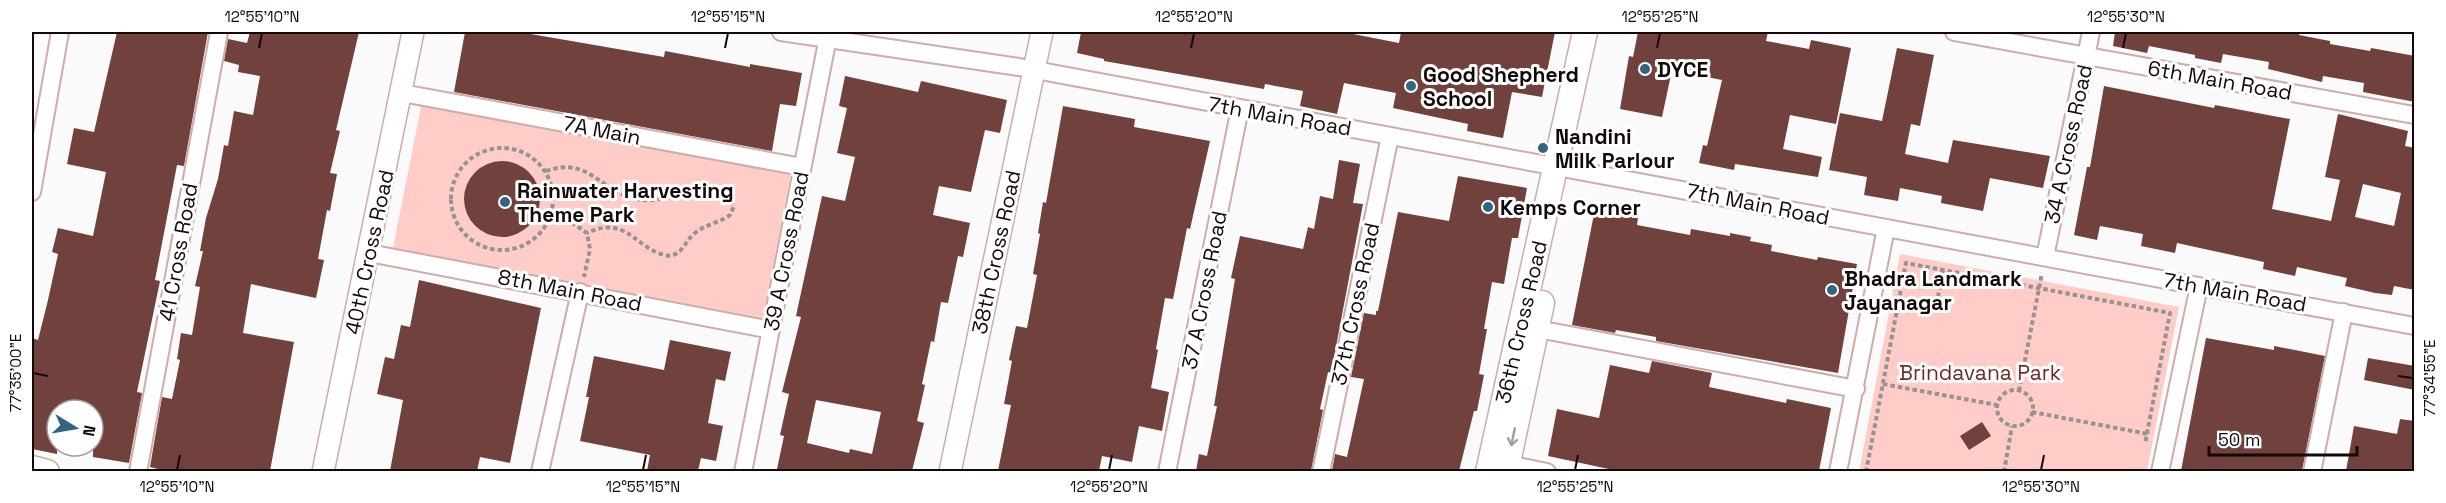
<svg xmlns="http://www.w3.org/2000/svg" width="2446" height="503" font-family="'Space Grotesk',sans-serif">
	<rect width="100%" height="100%" fill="#fafafa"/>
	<path fill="#ffccc7" d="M422 102 791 172 762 324 392 253Z
		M1900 254 2179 307 2147 471 1859 472Z"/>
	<path fill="#71413d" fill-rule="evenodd" d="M117 32H208L184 166 177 165 155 280 160 281 137 392 142 393 129 463 93 457V410H57V454L32 449V338L38 340 48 300 58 254 52 252 58 228 93 236 106 172 67 164 74 128 94 132Z
		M250 32H359L336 130 340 131 330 173 337 174 330 211 327 210 318 259 324 260 316 298 251 284 243 333 294 342 270 471H166L150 467 162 397 172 399 180 360 177 359 181 333 192 335 200 287 195 286 203 251H200L206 218 218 179 224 145 228 146 234 111 253 115 260 76 238 72 239 65 224 61 228 39 247 43Z
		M465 32H519L664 57 665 51 750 67V64L802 73 796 106 780 104 772 151 454 92Z
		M1081 32H1343L1399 43 1401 32H1555L1542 97 1512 92 1503 138 1467 131 1468 124 1393 108 1396 93 1344 83 1337 114 1300 106 1303 91 1265 84 1264 89 1104 61V59L1077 53Z
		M1638 32H1768L1766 41 1809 49 1811 40 1851 48 1836 124 1790 115 1783 149 1822 157 1818 177 1735 164 1734 170 1699 163 1703 145 1707 146 1722 80 1672 70 1662 117 1620 109 1629 56 1633 57Z
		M2115 32H2299V35L2330 41V44L2370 51 2371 48 2415 56V102L2363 92 2364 83 2323 76 2322 82 2268 69 2269 62 2223 54 2221 63 2195 58V55L2149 46 2147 53 2113 46Z
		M1897 48 1934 55 1920 126 1911 124 1905 154 1948 163 1953 140 2050 156 2043 188 1990 178 1983 211 1941 203 1942 196 1900 188 1898 201 1864 195 1867 177 1829 170 1840 113 1882 121Z
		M845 76 918 92 921 81 1007 100 1000 133 985 130 971 192 939 186 933 215 970 223 963 257 958 256 948 303 941 302 934 342 931 341 922 384 925 385 917 421 924 423 912 471H787L777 469 784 436 780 435 789 394 782 392 801 317 796 316 822 196 845 201 855 157 837 153 847 108 839 106ZM816 400 881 412 872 454 850 449 849 453 807 443Z
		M2104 86 2214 108 2215 105 2290 119 2272 209 2331 221 2340 180 2325 177 2338 114 2408 131 2405 146 2415 148V290L2394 286 2392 295 2375 293 2345 286 2347 278 2297 267 2295 276 2263 269 2264 262 2177 243 2175 253 2141 246 2143 234 2100 226 2097 240 2074 235 2087 167H2090ZM2363 184 2401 193 2394 226 2355 217Z
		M1063 106 1135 119 1134 127 1210 141 1190 229 1187 228 1173 299 1165 298 1156 349 1158 350 1151 388 1169 392 1162 431 1139 426 1132 462 1102 456 1099 471H998L1011 405 1004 404 1012 361 1009 360 1016 326 1027 328 1037 275 1033 274 1040 234 1038 233 1043 202 1046 203Z
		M1339 160 1360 164 1353 203 1363 204 1331 373 1328 372 1320 409 1323 410 1311 471H1196L1199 454 1207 456 1217 406H1214L1235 279 1231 278 1240 236 1303 249 1308 227 1314 229 1320 196 1333 199Z
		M464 199a38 38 0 1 1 76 0a38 38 0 1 1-76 0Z
		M1458 176 1527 188 1518 238H1512L1504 284 1492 282 1484 329H1487L1479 374 1484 375 1477 411H1474L1459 471H1332L1335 454 1347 457 1364 379 1351 377 1364 313 1376 315V311H1378L1398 212 1449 221Z
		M1595 209 1638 218 1637 225 1690 235 1691 229 1730 236V233L1751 237 1750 241 1772 245 1771 251 1817 260 1818 257 1857 264 1838 373 1656 341V337L1616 330 1615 333 1572 325Z
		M419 280 541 308 510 463 480 457 477 471H390L403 400 377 394 385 357 394 359 401 325 410 327Z
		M2206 338 2274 350V346L2325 356 2302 471H2181Z
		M670 340 731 352 725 381 716 379 708 423 723 426 716 461 701 458 698 471H647L650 455 580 441 589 397H586L594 356 664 370Z
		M2368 358 2415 366V390L2364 380Z
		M1652 361 1712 373 1709 387 1786 403 1787 399 1831 408 1819 471H1618L1548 456 1557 409 1599 418 1610 365 1649 373Z
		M2400 419 2415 421V471H2346L2354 426 2397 434Z
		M1982 422 1991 436 1969 450 1960 436Z"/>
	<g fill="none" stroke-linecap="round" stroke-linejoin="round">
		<defs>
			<path id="minor" d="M781 32 1019 67 2414 326
				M1954 32 2414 115
				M402 93 802 167
				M32 192 60 32
				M369 253 771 330
				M2045 257 2091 32
				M1527 327 1856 389
				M1497 462 1547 472
				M138 472 219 32
				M540 472 580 292
				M743 472 829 32
				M1167 472 1240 108
				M1321 472 1390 136
				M1838 472 1886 228
				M2160 472 2199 286
				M2312 472 2344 312"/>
			<path id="tertiary" d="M323 472 413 32
				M950 472 1042 32"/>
			<path id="secondary" d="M32 468 47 472
				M1488 472 1585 32
				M1506 472 1542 303"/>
		</defs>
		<use href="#minor" stroke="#ceaca9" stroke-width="20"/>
		<use href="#tertiary" stroke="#ceaca9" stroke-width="24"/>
		<use href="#secondary" stroke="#ceaca9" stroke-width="27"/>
		<path stroke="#989392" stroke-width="4" stroke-dasharray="4.5 3" stroke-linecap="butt" d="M451 199a51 51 0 1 1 102 0a51 51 0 1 1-102 0Z
			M546 171C591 155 601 195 642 200 669 203 715 178 734 206L730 215C719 223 706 224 695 233 685 241 685 251 671 256 636 253 629 213 587 233
			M549 219 574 224 587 233 590 249 584 277
			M1938 297 1943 270
			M1883 384 1997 405
			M1997 408a18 18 0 1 1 36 0a18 18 0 1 1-36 0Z
			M2019 391 2042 273
			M2032 412 2148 434
			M1866 472 1906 263 2170 313 2145 444
			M2004 472 2012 426"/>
		<use href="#minor" stroke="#fff" stroke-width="16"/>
		<use href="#tertiary" stroke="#fff" stroke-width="21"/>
		<use href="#secondary" stroke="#fff" stroke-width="24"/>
	</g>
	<defs><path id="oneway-shaft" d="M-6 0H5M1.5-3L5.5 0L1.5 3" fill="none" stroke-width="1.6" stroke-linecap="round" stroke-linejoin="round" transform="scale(1.5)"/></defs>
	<use stroke="#a19d9c" href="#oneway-shaft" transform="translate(1513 437) rotate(102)"/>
	<path fill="none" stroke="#140908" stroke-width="2" d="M259 48 262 33M725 48 728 33M1191 48 1194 33M1657 48 1660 33M2123 48 2126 33M33 373 48 376M2398 376 2413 378M177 470 180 455M643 470 646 455M1109 470 1112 455M1575 470 1578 455M2041 470 2044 455"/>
	<g fill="#316581" stroke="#fff" stroke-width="2">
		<circle cx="1645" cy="69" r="6"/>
		<circle cx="1411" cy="86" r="6"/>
		<circle cx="1543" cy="148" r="6"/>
		<circle cx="505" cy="202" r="6"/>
		<circle cx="1488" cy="207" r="6"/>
		<circle cx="1832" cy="290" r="6"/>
	</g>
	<g text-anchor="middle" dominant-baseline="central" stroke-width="6" stroke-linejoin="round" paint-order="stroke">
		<g font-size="21" font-weight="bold" fill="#140908" stroke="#fff" text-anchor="start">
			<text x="1657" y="69">DYCE</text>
			<text x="1423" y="74">Good Shepherd<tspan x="1423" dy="24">School</tspan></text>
			<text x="1555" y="136">Nandini<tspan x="1555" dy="24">Milk Parlour</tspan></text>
			<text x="517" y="190">Rainwater Harvesting<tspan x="517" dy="24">Theme Park</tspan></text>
			<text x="1500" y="207">Kemps Corner</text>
			<text x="1844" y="278">Bhadra Landmark<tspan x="1844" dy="24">Jayanagar</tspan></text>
		</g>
		<g font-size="21" fill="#140908" stroke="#fff">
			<text transform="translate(2220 80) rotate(10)">6th Main Road</text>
			<text transform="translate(1280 116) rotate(10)">7th Main Road</text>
			<text transform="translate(602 130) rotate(11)">7A Main</text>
			<text transform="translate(2068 144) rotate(-78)">34 A Cross Road</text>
			<text transform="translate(1758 204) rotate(11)">7th Main Road</text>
			<text transform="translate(786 251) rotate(-79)">39 A Cross Road</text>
			<text transform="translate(178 252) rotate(-80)">41 Cross Road</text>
			<text transform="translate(369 252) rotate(-78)">40th Cross Road</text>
			<text transform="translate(996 252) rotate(-78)">38th Cross Road</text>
			<text transform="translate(570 290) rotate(11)">8th Main Road</text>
			<text transform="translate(1204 290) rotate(-79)">37 A Cross Road</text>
			<text transform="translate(2235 292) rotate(10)">7th Main Road</text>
			<text transform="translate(1355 304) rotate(-78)">37th Cross Road</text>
			<text transform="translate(1521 322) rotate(-77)">36th Cross Road</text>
		</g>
		<g font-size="21" fill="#6e2928" stroke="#fff">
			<text x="1980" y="372">Brindavana Park</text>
		</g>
	</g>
	<rect width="2446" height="503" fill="none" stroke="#ffffff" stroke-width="66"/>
	<g transform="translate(75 428) rotate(101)"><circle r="28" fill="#ffffff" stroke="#a19d9c" stroke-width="1.5"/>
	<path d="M0-4.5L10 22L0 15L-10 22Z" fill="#316581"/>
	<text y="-9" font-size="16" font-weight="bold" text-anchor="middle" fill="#140908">N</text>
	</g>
	<path d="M2209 446v9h148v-9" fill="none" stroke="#140908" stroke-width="3"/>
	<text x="2218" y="446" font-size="18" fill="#140908" stroke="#ffffff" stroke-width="4.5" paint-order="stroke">50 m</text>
	<rect x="33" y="33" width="2380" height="437" fill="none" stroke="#140908" stroke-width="2"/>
	<g font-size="15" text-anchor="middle" fill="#140908">
		<text x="262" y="22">12°55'10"N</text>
		<text x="728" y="22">12°55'15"N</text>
		<text x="1194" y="22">12°55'20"N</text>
		<text x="1660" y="22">12°55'25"N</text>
		<text x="2126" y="22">12°55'30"N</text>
		<text transform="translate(16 373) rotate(-90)" y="5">77°35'00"E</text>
		<text transform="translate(2430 378) rotate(-90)" y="5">77°34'55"E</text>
		<text x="177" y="492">12°55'10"N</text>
		<text x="643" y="492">12°55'15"N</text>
		<text x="1109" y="492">12°55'20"N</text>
		<text x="1575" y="492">12°55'25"N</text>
		<text x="2041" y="492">12°55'30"N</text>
	</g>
</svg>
